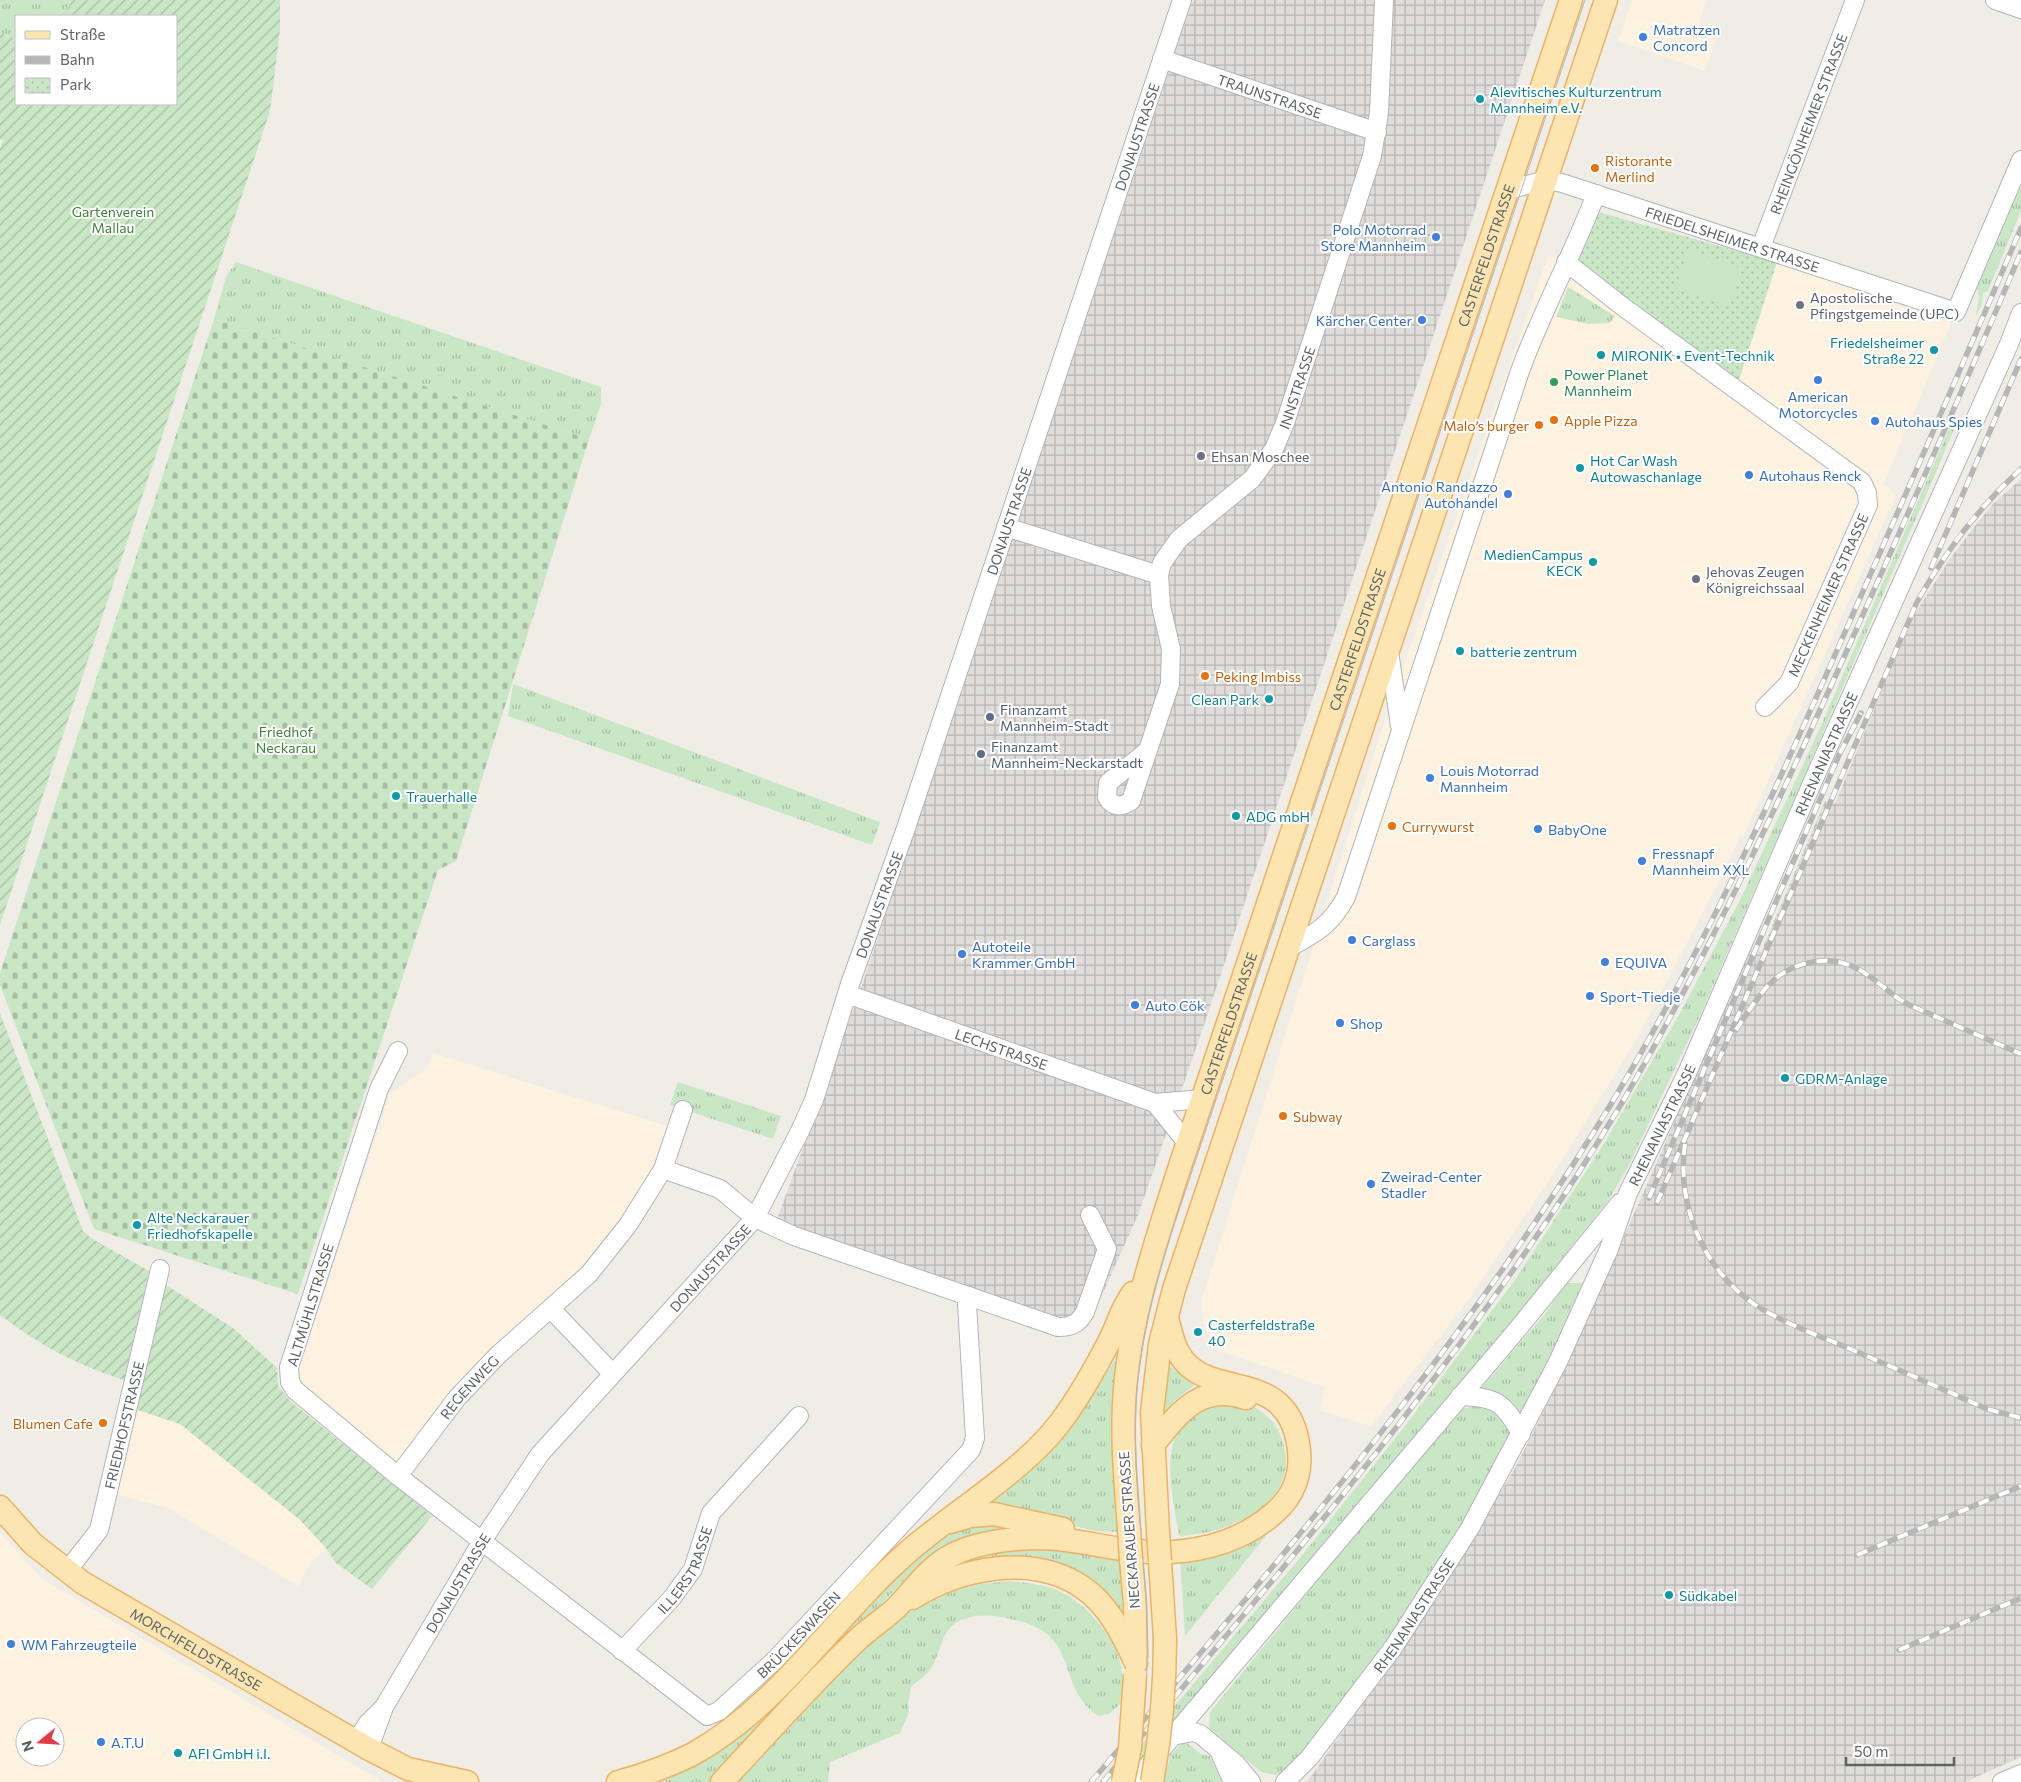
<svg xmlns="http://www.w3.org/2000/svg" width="2021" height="1782" font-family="Commissioner,sans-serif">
	<defs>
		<pattern id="industrial-grid" width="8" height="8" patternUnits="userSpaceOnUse" patternTransform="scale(1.25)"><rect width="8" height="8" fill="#dfdcd9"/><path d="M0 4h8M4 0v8" fill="none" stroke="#b8b6b4"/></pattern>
		<pattern id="grass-tufts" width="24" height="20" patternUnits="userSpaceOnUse" patternTransform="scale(1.25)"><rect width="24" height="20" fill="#c9e6c5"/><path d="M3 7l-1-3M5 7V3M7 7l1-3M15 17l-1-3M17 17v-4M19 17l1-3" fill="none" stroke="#a6bea4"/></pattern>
		<pattern id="cemetery-stones" width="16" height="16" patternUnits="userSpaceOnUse" patternTransform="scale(1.25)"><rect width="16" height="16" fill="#c9e6c5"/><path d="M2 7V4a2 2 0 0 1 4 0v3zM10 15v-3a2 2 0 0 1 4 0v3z" fill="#a6bea4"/></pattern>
		<pattern id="park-dots" width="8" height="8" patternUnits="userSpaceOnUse" patternTransform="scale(1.25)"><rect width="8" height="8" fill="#c9e6c5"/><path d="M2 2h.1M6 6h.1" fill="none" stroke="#a6bea4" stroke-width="1.8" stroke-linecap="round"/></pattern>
		<pattern id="garden-furrows" width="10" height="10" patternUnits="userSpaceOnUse" patternTransform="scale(1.25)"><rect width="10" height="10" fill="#c9e6c5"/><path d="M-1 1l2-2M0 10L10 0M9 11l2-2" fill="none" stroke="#a6bea4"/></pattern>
	</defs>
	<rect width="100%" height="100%" fill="#f0ede7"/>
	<path fill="#fdf2df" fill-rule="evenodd" d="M1632 0H1706L1699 23 1719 31 1705 71 1618 41Z
		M1548 256 1578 260 1641 314 1738 382 1777 262 1951 323 1885 481 1882 482 1896 495 1743 837 1740 836 1720 879 1639 1035 1552 1176 1471 1296 1371 1426 1319 1410 1325 1387 1214 1349 1204 1325 1201 1302 1385 719Z
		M433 1053 667 1126 659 1166 626 1223 396 1465 301 1385 299 1370 390 1094 427 1068Z
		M135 1409 180 1424 299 1519 326 1548 311 1563 298 1586 168 1508 115 1494Z
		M0 1533 42 1579 383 1782H0ZM25 1727H55V1757H25Z"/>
	<path fill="url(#industrial-grid)" d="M1193 0H1545L1203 1028 1138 1215 1088 1326 775 1225 863 982Z
		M2021 479V1757L1965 1782H1307L1440 1594 1515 1468 1568 1363 1751 949 1761 952 1825 801 1835 804 1911 620 1949 560 1974 527 1993 504Z"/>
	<path fill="url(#grass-tufts)" d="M0 0H69L71 16H16V39L0 33Z
		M2021 177V211L1988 291 1983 293 1982 304 1976 316 1979 297 1977 287 1983 261Z
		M236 262 601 387V404L589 439 214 319 226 277Z
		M1568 287 1615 316 1610 323 1589 324 1556 317Z
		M1952 422 1954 429 1928 491 1699 1018 1628 1167 1608 1201 1481 1360 1126 1782H1110L1300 1558 1405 1426 1515 1280 1603 1145 1679 1015 1741 898 1820 728Z
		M513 684 880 822 872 845 508 716Z
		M678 1082 781 1116 773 1139 670 1105Z
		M1566 1283H1584L1555 1354 1522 1418 1479 1391 1545 1314Z
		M1114 1361 1119 1362 1112 1440 1118 1532 1095 1531 995 1507H985C1037 1461 1078 1421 1114 1361Z
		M1167 1364 1195 1385 1174 1401 1165 1412 1161 1410Z
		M1240 1401C1263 1410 1278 1421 1284 1446 1298 1506 1227 1534 1179 1536 1172 1491 1154 1429 1206 1404 1214 1399 1231 1401 1240 1401Z
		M1474 1405 1493 1408 1510 1428V1439L1467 1515 1406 1614 1317 1735 1286 1771 1276 1775 1261 1772 1209 1728 1210 1712 1407 1472 1463 1409Z
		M1278 1521 1185 1636 1180 1557Z
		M983 1523 1016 1529 945 1548 914 1570 710 1782H662L699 1764 743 1732 919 1554C940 1539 958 1529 983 1523Z
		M1046 1547 1121 1557 1125 1620 1076 1574 935 1577C973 1552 1003 1551 1046 1547Z
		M1012 1581C1025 1583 1038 1584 1051 1588 1080 1597 1109 1629 1119 1658 1124 1672 1122 1689 1120 1704L1109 1714 1098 1716C1063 1691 1074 1657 1047 1634 1034 1624 1016 1620 1001 1617 985 1614 966 1615 953 1625 943 1633 941 1647 936 1658 932 1671 922 1679 911 1686L908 1704 909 1712 900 1733 830 1762 828 1782H736L872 1639 905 1614 954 1591 981 1584Z
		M1184 1741 1201 1754 1210 1756 1222 1782H1164L1170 1756Z"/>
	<path fill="url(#cemetery-stones)" d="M214 319 589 439 456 861 438 870 298 1294 94 1229 0 985V973Z"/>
	<path fill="url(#park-dots)" d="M1598 212 1777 262 1738 383 1641 314 1578 260Z"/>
	<path fill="url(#garden-furrows)" d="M69 0H280V30L270 111 0 925V149L3 140 0 139V33L16 39V104H176V16H71Z
		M0 1013 83 1231 91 1238 149 1271 124 1380C75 1364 41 1346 0 1315Z
		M166 1285 233 1328 277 1368 278 1386 290 1401 432 1516 372 1589 336 1563 326 1548 299 1519 180 1424 135 1409Z"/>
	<path fill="#c9e6c5" d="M1689 250 1742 269 1729 307 1676 288Z"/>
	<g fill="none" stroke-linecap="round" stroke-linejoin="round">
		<defs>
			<g id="minor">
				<path d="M1995 0 2021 9"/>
				<path id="s1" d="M1162 59 1377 132"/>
				<path id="s2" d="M1508 190 1546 180 1562 183 1956 312 2021 160"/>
				<path id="s3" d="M1761 247 1855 0"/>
				<path d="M1566 262 1622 306 1862 482 1867 493 1868 505 1789 683 1765 707"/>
				<path d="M1006 527 1159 575"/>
				<path d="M1389 651 1400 726"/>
				<path id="s4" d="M1146 752 1108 783 1107 797C1113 808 1122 807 1131 801L1170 684 1171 649 1161 606 1159 575 1162 563 1179 539 1252 479 1274 449 1285 423 1372 156 1379 113 1384 0"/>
				<path d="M1290 947C1316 933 1331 925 1346 897L1520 371C1542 311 1573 254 1596 194"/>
				<path id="s5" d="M847 994 1155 1103 1203 1099"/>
				<path id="s6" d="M398 1051 379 1089 289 1367 290 1382 295 1390 398 1476 707 1716 719 1711 775 1660 971 1450 975 1438 967 1304 969 1296"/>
				<path d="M1155 1103 1187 1143"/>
				<path d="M663 1169 720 1189 755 1218 794 1236 1058 1327C1072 1327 1078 1324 1085 1312L1107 1249 1090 1215"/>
				<path d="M551 1309 612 1373"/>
				<path d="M1460 1396C1496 1397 1504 1402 1521 1434"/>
				<path id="s7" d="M398 1476 457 1398 498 1355 589 1274 628 1225 663 1169 683 1110"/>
				<path id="s8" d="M67 1571 99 1530 160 1269"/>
				<path id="s9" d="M622 1651 672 1598 693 1569 711 1513 799 1416"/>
				<path d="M1172 1736 1193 1732 1200 1734 1236 1764 1251 1782"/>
				<path d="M356 1741 368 1723 382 1709"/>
				<path id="s10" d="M369 1749 384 1707 429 1631 482 1541 540 1454 755 1218 800 1131 814 1100 850 984 905 831 1182 0"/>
				<path d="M1221 1755 1233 1782"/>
				<path d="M1134 1782 1516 1331 1620 1203"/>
				<path id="s11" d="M1285 1782 1310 1757 1393 1648 1470 1528 1557 1364 1609 1249 1628 1193 1687 1073 1813 781 2009 344 2021 313"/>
				<path d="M2002 1782 2021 1774"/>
			</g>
			<g id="major">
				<path d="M1153 1445C1178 1414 1200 1382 1246 1398"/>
				<path id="s12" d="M0 1507 33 1544 83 1583 369 1749 408 1769 467 1782"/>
				<path d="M950 1522 971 1516 994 1514 1063 1529"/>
				<path id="s13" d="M1129 1529C1126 1487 1122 1446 1124 1404 1128 1321 1155 1244 1180 1166L1571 0"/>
				<path d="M1158 1532 1152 1412 1160 1344 1174 1289 1606 0"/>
				<path d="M1131 1560 1135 1604 1136 1656"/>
				<path d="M1160 1561 1165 1639"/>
				<path d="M912 1598C961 1568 1031 1553 1082 1587 1108 1604 1123 1635 1136 1663"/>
				<path d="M618 1782C644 1775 669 1766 693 1754 781 1705 835 1615 909 1551 955 1511 1023 1471 1059 1424 1079 1398 1095 1369 1110 1340 1118 1324 1122 1307 1133 1293"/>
				<path d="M722 1782C767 1734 811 1684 858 1639 871 1627 886 1618 898 1606 915 1588 929 1567 952 1555 979 1541 1013 1538 1044 1538 1075 1539 1106 1548 1137 1551 1185 1556 1236 1546 1273 1514 1295 1496 1303 1471 1298 1443 1286 1370 1215 1398 1184 1361 1174 1349 1171 1332 1167 1318"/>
			</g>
		</defs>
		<use href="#minor" stroke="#b2b5b8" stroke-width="20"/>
		<use href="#major" stroke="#ecb264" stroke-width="25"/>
		<use href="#minor" stroke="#fff" stroke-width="18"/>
		<use href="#major" stroke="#fce5b0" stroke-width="22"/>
		<path stroke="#b5b6b6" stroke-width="1" d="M1134 1782C1144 1732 1148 1683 1147 1632 1146 1556 1132 1481 1136 1406 1139 1342 1156 1282 1175 1222L1585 0"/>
		<defs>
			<path id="rail" d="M1931 568 2021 359
				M1736 1030C1747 1014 1759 993 1774 980 1797 960 1833 954 1860 970 1877 980 1891 995 1907 1004L2021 1054
				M1685 1144C1676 1208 1706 1276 1762 1309 1788 1325 1820 1336 1848 1348 1894 1368 1941 1388 1987 1409L2021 1418
				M1649 1198 1839 755 1861 713
				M1657 1203 1917 602C1945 552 1978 508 2021 469
				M1857 1555 2021 1486
				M1899 1650 2021 1598
				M1091 1782C1277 1563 1466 1345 1614 1099 1706 946 1778 785 1849 623 1907 491 1965 360 2021 228
				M1103 1782C1287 1563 1477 1347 1623 1101 1707 958 1776 808 1844 657 1904 523 1964 388 2021 252"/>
		</defs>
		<use href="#rail" stroke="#b5b6b6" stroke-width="5.5"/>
		<use href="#rail" stroke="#fff" stroke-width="4" stroke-dasharray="11" stroke-linecap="butt"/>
		<defs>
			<path id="major-bridge" d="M1129 1529 1131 1560
				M1158 1532 1160 1561
				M1123 1782 1130 1748 1135 1675
				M1152 1782C1161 1734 1165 1688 1165 1639"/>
		</defs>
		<use href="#major-bridge" stroke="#ecb264" stroke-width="25" stroke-linecap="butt"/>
		<use href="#major-bridge" stroke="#fce5b0" stroke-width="22"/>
	</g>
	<g fill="#3f7fe0" stroke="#fff" stroke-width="2">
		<circle cx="1643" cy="37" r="5"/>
		<circle cx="1436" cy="237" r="5"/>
		<circle cx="1422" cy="320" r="5"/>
		<circle cx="1818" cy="380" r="5"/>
		<circle cx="1875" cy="421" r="5"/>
		<circle cx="1749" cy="475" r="5"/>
		<circle cx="1508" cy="494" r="5"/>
		<circle cx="1430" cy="778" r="5"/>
		<circle cx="1538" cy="829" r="5"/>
		<circle cx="1642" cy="861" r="5"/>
		<circle cx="1352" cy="940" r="5"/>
		<circle cx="962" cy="954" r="5"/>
		<circle cx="1605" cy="962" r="5"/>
		<circle cx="1590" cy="996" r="5"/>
		<circle cx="1135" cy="1005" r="5"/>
		<circle cx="1340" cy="1023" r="5"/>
		<circle cx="1371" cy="1184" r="5"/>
		<circle cx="11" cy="1644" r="5"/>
		<circle cx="101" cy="1742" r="5"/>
	</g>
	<g fill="#0f9aa8" stroke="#fff" stroke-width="2">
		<circle cx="1480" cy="99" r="5"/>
		<circle cx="1934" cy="350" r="5"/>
		<circle cx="1601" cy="355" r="5"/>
		<circle cx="1580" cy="468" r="5"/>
		<circle cx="1593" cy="562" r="5"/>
		<circle cx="1460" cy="651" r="5"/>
		<circle cx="1269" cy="699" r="5"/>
		<circle cx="396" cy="796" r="5"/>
		<circle cx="1236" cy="816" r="5"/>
		<circle cx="1785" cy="1078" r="5"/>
		<circle cx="137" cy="1225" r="5"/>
		<circle cx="1198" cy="1332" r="5"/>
		<circle cx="1669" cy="1595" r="5"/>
		<circle cx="178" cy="1753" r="5"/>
	</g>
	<g fill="#e8710a" stroke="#fff" stroke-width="2">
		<circle cx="1595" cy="168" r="5"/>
		<circle cx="1554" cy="420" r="5"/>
		<circle cx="1539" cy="425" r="5"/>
		<circle cx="1205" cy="676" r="5"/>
		<circle cx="1392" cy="826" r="5"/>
		<circle cx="1283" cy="1116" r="5"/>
		<circle cx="103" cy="1423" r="5"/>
	</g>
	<g fill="#6b7280" stroke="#fff" stroke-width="2">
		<circle cx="1800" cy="305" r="5"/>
		<circle cx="1201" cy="456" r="5"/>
		<circle cx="1696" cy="579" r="5"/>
	</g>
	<circle fill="#2e9e5b" stroke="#fff" stroke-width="2" cx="1554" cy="382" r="5"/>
	<g fill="#5c6f8a" stroke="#fff" stroke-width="2">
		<circle cx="990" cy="717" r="5"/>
		<circle cx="981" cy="754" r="5"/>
	</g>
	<g text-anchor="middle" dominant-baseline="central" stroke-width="4" stroke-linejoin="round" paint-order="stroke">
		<g font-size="14" fill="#366cbe" stroke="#fff" text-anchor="start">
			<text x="1653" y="29">Matratzen<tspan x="1653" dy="16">Concord</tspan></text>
			<text x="1426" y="229" text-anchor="end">Polo Motorrad<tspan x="1426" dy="16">Store Mannheim</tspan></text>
			<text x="1412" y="320" text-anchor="end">Kärcher Center</text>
			<text x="1818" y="396" text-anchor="middle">American<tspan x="1818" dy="16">Motorcycles</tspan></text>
			<text x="1885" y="421">Autohaus Spies</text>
			<text x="1759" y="475">Autohaus Renck</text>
			<text x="1498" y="486" text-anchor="end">Antonio Randazzo<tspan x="1498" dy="16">Autohandel</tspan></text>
			<text x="1440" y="770">Louis Motorrad<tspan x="1440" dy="16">Mannheim</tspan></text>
			<text x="1548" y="829">BabyOne</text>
			<text x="1652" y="853">Fressnapf<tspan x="1652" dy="16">Mannheim XXL</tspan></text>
			<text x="1362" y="940">Carglass</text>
			<text x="972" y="946">Autoteile<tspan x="972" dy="16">Krammer GmbH</tspan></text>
			<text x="1615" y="962">EQUIVA</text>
			<text x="1600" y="996">Sport-Tiedje</text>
			<text x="1145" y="1005">Auto Cök</text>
			<text x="1350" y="1023">Shop</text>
			<text x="1381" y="1176">Zweirad-Center<tspan x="1381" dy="16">Stadler</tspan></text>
			<text x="21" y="1644">WM Fahrzeugteile</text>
			<text x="111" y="1742">A.T.U</text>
		</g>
		<g font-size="14" fill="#0d838f" stroke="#fff" text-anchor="start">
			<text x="1490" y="91">Alevitisches Kulturzentrum<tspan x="1490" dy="16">Mannheim e.V.</tspan></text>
			<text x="1924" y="342" text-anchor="end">Friedelsheimer<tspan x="1924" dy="16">Straße 22</tspan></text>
			<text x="1611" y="355">MIRONIK • Event-Technik</text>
			<text x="1590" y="460">Hot Car Wash<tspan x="1590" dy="16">Autowaschanlage</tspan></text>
			<text x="1583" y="554" text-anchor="end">MedienCampus<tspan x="1583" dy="16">KECK</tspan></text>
			<text x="1470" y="651">batterie zentrum</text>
			<text x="1259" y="699" text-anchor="end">Clean Park</text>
			<text x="406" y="796">Trauerhalle</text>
			<text x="1246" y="816">ADG mbH</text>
			<text x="1795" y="1078">GDRM-Anlage</text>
			<text x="147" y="1217">Alte Neckarauer<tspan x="147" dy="16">Friedhofskapelle</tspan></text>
			<text x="1208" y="1324">Casterfeldstraße<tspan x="1208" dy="16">40</tspan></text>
			<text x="1679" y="1595">Südkabel</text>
			<text x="188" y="1753">AFI GmbH i.I.</text>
		</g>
		<g font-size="14" fill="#5e6366" stroke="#fff">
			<text stroke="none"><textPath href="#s1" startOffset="114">TRAUNSTRASSE</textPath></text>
			<text stroke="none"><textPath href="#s3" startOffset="132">RHEINGÖNHEIMER STRASSE</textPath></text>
			<text stroke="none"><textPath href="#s10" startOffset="1809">DONAUSTRASSE</textPath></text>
			<text stroke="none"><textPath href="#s2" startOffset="235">FRIEDELSHEIMER STRASSE</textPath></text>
			<text stroke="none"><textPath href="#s13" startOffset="1331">CASTERFELDSTRASSE</textPath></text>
			<text stroke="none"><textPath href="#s4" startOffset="564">INNSTRASSE</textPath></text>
			<text stroke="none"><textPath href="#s10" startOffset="1404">DONAUSTRASSE</textPath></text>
			<text transform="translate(1828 595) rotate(-66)">MECKENHEIMER STRASSE</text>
			<text stroke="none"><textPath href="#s13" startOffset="926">CASTERFELDSTRASSE</textPath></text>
			<text stroke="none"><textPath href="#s11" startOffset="1168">RHENANIASTRASSE</textPath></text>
			<text stroke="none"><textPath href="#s10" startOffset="999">DONAUSTRASSE</textPath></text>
			<text stroke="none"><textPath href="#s13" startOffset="521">CASTERFELDSTRASSE</textPath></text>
			<text stroke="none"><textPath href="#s5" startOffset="164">LECHSTRASSE</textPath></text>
			<text stroke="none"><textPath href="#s11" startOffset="762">RHENANIASTRASSE</textPath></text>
			<text stroke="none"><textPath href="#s10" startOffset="594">DONAUSTRASSE</textPath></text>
			<text transform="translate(310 1305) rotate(-73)">ALTMÜHLSTRASSE</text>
			<text stroke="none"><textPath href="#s7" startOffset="114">REGENWEG</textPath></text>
			<text stroke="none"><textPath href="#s8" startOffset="160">FRIEDHOFSTRASSE</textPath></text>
			<text transform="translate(1129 1530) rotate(-94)">NECKARAUER STRASSE</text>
			<text stroke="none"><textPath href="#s9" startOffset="104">ILLERSTRASSE</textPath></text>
			<text stroke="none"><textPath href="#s10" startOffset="189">DONAUSTRASSE</textPath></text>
			<text stroke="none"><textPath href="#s11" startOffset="211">RHENANIASTRASSE</textPath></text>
			<text stroke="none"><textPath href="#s6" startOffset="1008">BRÜCKESWASEN</textPath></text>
			<text stroke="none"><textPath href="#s12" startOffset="244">MORCHFELDSTRASSE</textPath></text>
		</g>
		<g font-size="14" fill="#c56008" stroke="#fff" text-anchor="start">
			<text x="1605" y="160">Ristorante<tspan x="1605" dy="16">Merlind</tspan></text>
			<text x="1564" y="420">Apple Pizza</text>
			<text x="1529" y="425" text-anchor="end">Malo’s burger</text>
			<text x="1215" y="676">Peking Imbiss</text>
			<text x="1402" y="826">Currywurst</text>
			<text x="1293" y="1116">Subway</text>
			<text x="93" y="1423" text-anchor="end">Blumen Cafe</text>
		</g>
		<g font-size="14" fill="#408339" stroke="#fff">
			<text x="113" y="211">Gartenverein<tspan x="113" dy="16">Mallau</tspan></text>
			<text x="286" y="731">Friedhof<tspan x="286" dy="16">Neckarau</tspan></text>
		</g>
		<g font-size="14" fill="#5b616d" stroke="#fff" text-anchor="start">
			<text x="1810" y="297">Apostolische<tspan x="1810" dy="16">Pfingstgemeinde (UPC)</tspan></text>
			<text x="1211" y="456">Ehsan Moschee</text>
			<text x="1706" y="571">Jehovas Zeugen<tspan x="1706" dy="16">Königreichssaal</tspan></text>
		</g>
		<g font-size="14" fill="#27864d" stroke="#fff" text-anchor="start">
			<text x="1564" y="374">Power Planet<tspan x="1564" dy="16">Mannheim</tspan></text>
		</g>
		<g font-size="14" fill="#4e5e75" stroke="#fff" text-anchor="start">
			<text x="1000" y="709">Finanzamt<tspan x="1000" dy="16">Mannheim-Stadt</tspan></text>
			<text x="991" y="746">Finanzamt<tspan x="991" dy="16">Mannheim-Neckarstadt</tspan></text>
		</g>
	</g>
	<rect x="15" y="15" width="162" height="90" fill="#ffffff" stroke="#bfc1c2"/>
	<rect x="25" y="31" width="25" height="8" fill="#fce5b0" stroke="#bfc1c2"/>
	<text x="60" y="40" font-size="15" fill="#5e6366">Straße</text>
	<rect x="25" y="56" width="25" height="8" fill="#b5b6b6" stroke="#bfc1c2"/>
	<text x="60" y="65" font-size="15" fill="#5e6366">Bahn</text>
	<rect x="25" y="78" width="25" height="15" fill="url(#park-dots)" stroke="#bfc1c2"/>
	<text x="60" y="90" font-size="15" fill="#5e6366">Park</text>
	<g transform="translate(40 1742) rotate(252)"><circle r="24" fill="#ffffff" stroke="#bfc1c2"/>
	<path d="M0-4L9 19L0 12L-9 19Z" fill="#e33a45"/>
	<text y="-8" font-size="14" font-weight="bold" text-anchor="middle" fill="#5e6366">N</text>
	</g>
	<path d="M1846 1757v8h108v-8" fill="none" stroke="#5e6366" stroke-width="2.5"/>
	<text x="1854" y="1757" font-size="15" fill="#5e6366" stroke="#ffffff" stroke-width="4" paint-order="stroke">50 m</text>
</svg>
